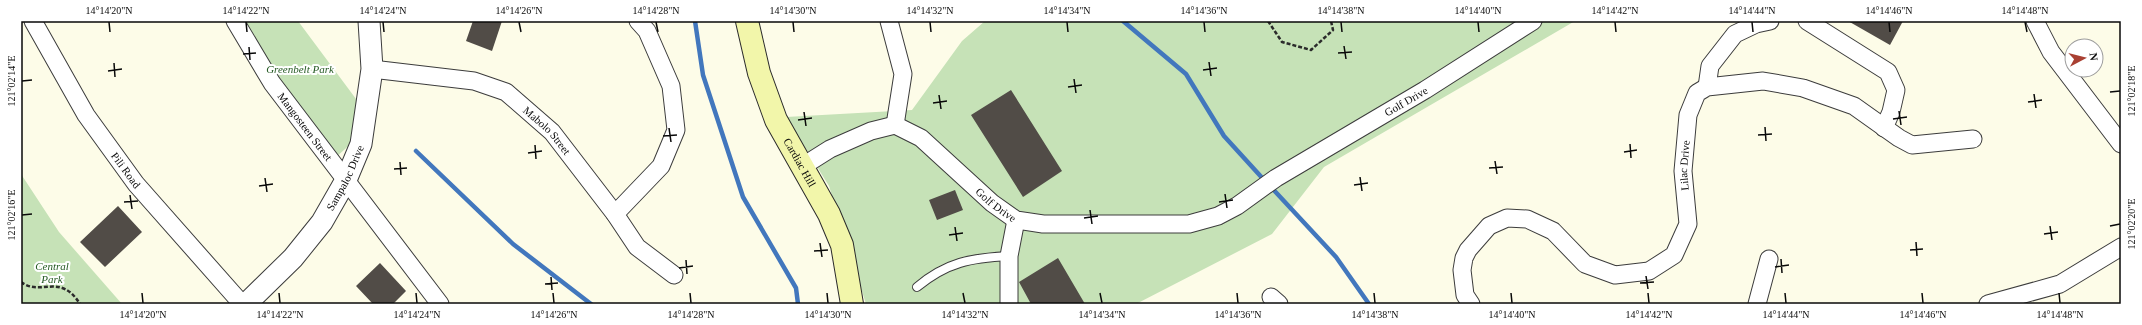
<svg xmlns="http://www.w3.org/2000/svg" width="2142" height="325" font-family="'Times New Roman',serif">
	<rect width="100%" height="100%" fill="#fdfce8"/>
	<path fill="#c6e2b7" d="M240 21H298L362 107 355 140 334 159 274 81Z
		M985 21H1575L1324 167 1272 234 1136 304H866L829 186 786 117 912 110 962 41Z
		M21 174 59 232 122 304H21Z"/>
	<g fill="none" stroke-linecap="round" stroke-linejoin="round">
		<path stroke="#4277bd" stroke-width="4.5" d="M695 21 703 75 743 197 796 288 798 304
			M1123 21 1186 74 1224 136 1265 181
			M416 151 513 244 591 304
			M1270 186 1336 257 1369 304"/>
	</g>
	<path fill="#514c47" d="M473 21H502L492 51 466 41Z
		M1848 21H1903L1890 45Z
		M1011 90 1062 171 1023 197 971 115Z
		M955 190 963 210 937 220 929 200Z
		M118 206 142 232 105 267 80 242Z
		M1058 258 1085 304H1031L1019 282Z
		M380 263 406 291 393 304H373L356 286Z"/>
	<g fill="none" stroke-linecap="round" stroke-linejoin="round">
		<defs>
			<path id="service" d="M917 287C947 262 971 258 1009 256"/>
			<g id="minor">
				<path id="s1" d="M33 21 86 115 136 184 242 304"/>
				<path id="s2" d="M235 21 272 83 440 304"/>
				<path d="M889 21 903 74 895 125"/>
				<path d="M1807 21 1888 72 1896 90 1891 112 1884 128"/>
				<path d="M2035 21 2051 52 2121 144"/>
				<path id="s3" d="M372 69 474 81 506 92 552 132 615 214 637 247 674 275"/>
				<path d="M1707 87 1710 66 1735 34 1756 24 1770 21"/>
				<path id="s4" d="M803 166 830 149 871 131 895 125 921 138 992 203 1016 220 1043 224H1189L1218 216 1237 206 1276 178 1425 90 1533 21"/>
				<path d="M615 214 661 166 676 130 671 86 647 31 638 21"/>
				<path d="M1271 297 1279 304"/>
				<path d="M1009 304V256L1016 220"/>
				<path id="s5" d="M1471 304 1465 295 1462 270 1464 258 1468 250 1489 226 1507 218 1527 219 1553 231 1585 264 1615 275 1649 271 1674 255 1688 224 1683 171 1688 115 1697 93 1707 87 1763 81 1803 88 1854 106 1899 138 1912 145 1973 139"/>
				<path d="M1757 304 1769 259"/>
				<path d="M1988 304 2060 284 2121 247"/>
			</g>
			<g id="tertiary">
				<path id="s6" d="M246 304 293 258 322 222 346 180 361 144 372 69 369 21"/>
			</g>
			<g id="secondary">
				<path id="s7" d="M747 21 759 73 776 120 829 214 842 245 852 304"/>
			</g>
		</defs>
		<use href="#service" stroke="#3c3c3c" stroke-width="10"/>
		<use href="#minor" stroke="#3c3c3c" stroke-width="19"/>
		<use href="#tertiary" stroke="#3c3c3c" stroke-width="23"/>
		<use href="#secondary" stroke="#2b2b2b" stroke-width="24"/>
		<path stroke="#2b2b2b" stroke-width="2.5" stroke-dasharray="4 2" stroke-linecap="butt" d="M1268 21 1282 42 1311 50 1333 30 1331 21
			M21 282C41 297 60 272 80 304"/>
		<use href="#service" stroke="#fff" stroke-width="8"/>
		<use href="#minor" stroke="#fff" stroke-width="17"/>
		<use href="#tertiary" stroke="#fff" stroke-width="21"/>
		<use href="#secondary" stroke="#f2f6aa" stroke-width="22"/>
	</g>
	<path fill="none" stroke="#090909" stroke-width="1.5" d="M109 22 110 32M246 22 247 32M383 22 384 32M519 22 521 32M656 22 658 32M793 22 794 32M930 22 931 32M1067 22 1068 32M1204 22 1205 32M1341 22 1342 32M1478 22 1479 32M1615 22 1616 32M1752 22 1753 32M1889 22 1890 32M2025 22 2027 32M1344 46 1346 59M249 47 250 60M1338 53 1352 52M243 54 256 53M1209 62 1211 76M114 63 115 77M1203 70 1217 68M108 71 122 69M1074 79 1076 93M22 81 32 80M1068 87 1082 85M2110 92 2120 91M2034 94 2036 108M939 95 941 109M2028 102 2042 100M933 103 947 101M1899 111 1901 125M804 112 806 126M1893 119 1907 117M798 120 812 118M1765 127 1766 141M669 128 671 142M1758 135 1772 134M663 136 677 135M1630 144 1631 158M535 145 536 159M1624 152 1637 150M528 153 542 151M1495 161 1497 174M400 162 401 175M1489 168 1503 167M394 169 407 168M1360 177 1362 191M265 178 267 192M1354 185 1368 183M259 186 273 184M1225 194 1227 208M130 195 132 209M124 202 138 201M1219 202 1233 200M1090 210 1092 224M22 215 32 214M1084 218 1098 216M2050 226 2052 240M2110 226 2120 224M955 227 957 241M2044 234 2058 232M949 235 963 233M1916 242 1917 256M820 243 822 257M1910 250 1923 249M814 251 828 250M1781 259 1782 273M686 260 687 274M1775 267 1789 265M679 268 693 266M1646 276 1648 289M551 277 552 290M1640 283 1654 282M545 284 558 283M142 293 143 303M279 293 280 303M416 293 417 303M553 293 554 303M690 293 691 303M827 293 828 303M963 293 965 303M1100 293 1102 303M1237 293 1238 303M1374 293 1375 303M1511 293 1512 303M1648 293 1649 303M1785 293 1786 303M1922 293 1923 303M2059 293 2060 303"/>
	<g text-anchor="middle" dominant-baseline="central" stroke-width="4" stroke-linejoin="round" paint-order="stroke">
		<g font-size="11" font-style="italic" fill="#245922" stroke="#fff">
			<text x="300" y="69">Greenbelt Park</text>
			<text x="52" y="266">Central<tspan x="52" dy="13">Park</tspan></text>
		</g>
		<g font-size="11" fill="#090909" stroke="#fff">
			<text stroke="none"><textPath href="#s4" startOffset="680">Golf Drive</textPath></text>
			<text stroke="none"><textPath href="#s2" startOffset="127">Mangosteen Street</textPath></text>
			<text stroke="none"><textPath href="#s3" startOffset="193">Mabolo Street</textPath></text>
			<text stroke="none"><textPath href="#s7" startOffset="152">Cardiac Hill</textPath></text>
			<text stroke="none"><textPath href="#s5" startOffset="392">Lilac Drive</textPath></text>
			<text stroke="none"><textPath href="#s1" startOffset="176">Pili Road</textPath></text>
			<text stroke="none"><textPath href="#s6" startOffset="162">Sampaloc Drive</textPath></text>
			<text stroke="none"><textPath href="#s4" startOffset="231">Golf Drive</textPath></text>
		</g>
	</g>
	<rect width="2142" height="325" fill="none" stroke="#ffffff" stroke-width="44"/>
	<g transform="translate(2084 58) rotate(83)"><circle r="19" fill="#ffffff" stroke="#9d9d9d"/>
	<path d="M0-3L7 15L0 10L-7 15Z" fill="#a94032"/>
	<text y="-6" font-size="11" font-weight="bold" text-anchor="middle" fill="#090909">N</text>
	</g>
	<rect x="22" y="22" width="2098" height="281" fill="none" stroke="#090909" stroke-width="1.5"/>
	<g font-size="10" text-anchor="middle" fill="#090909">
		<text x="109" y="14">14°14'20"N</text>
		<text x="246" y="14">14°14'22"N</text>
		<text x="383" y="14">14°14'24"N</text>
		<text x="519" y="14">14°14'26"N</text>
		<text x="656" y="14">14°14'28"N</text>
		<text x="793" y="14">14°14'30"N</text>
		<text x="930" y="14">14°14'32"N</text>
		<text x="1067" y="14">14°14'34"N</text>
		<text x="1204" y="14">14°14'36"N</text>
		<text x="1341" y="14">14°14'38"N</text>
		<text x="1478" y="14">14°14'40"N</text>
		<text x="1615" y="14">14°14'42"N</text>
		<text x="1752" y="14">14°14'44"N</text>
		<text x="1889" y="14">14°14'46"N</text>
		<text x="2025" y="14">14°14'48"N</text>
		<text transform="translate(11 81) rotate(-90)" y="4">121°02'14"E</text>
		<text transform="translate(2131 91) rotate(-90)" y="4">121°02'18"E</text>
		<text transform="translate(11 215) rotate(-90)" y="4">121°02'16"E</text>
		<text transform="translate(2131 224) rotate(-90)" y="4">121°02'20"E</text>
		<text x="143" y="318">14°14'20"N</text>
		<text x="280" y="318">14°14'22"N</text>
		<text x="417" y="318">14°14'24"N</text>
		<text x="554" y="318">14°14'26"N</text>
		<text x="691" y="318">14°14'28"N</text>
		<text x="828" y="318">14°14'30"N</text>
		<text x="965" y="318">14°14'32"N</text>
		<text x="1102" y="318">14°14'34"N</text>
		<text x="1238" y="318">14°14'36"N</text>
		<text x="1375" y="318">14°14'38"N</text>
		<text x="1512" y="318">14°14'40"N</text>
		<text x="1649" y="318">14°14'42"N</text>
		<text x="1786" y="318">14°14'44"N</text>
		<text x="1923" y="318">14°14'46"N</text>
		<text x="2060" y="318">14°14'48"N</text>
	</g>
</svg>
